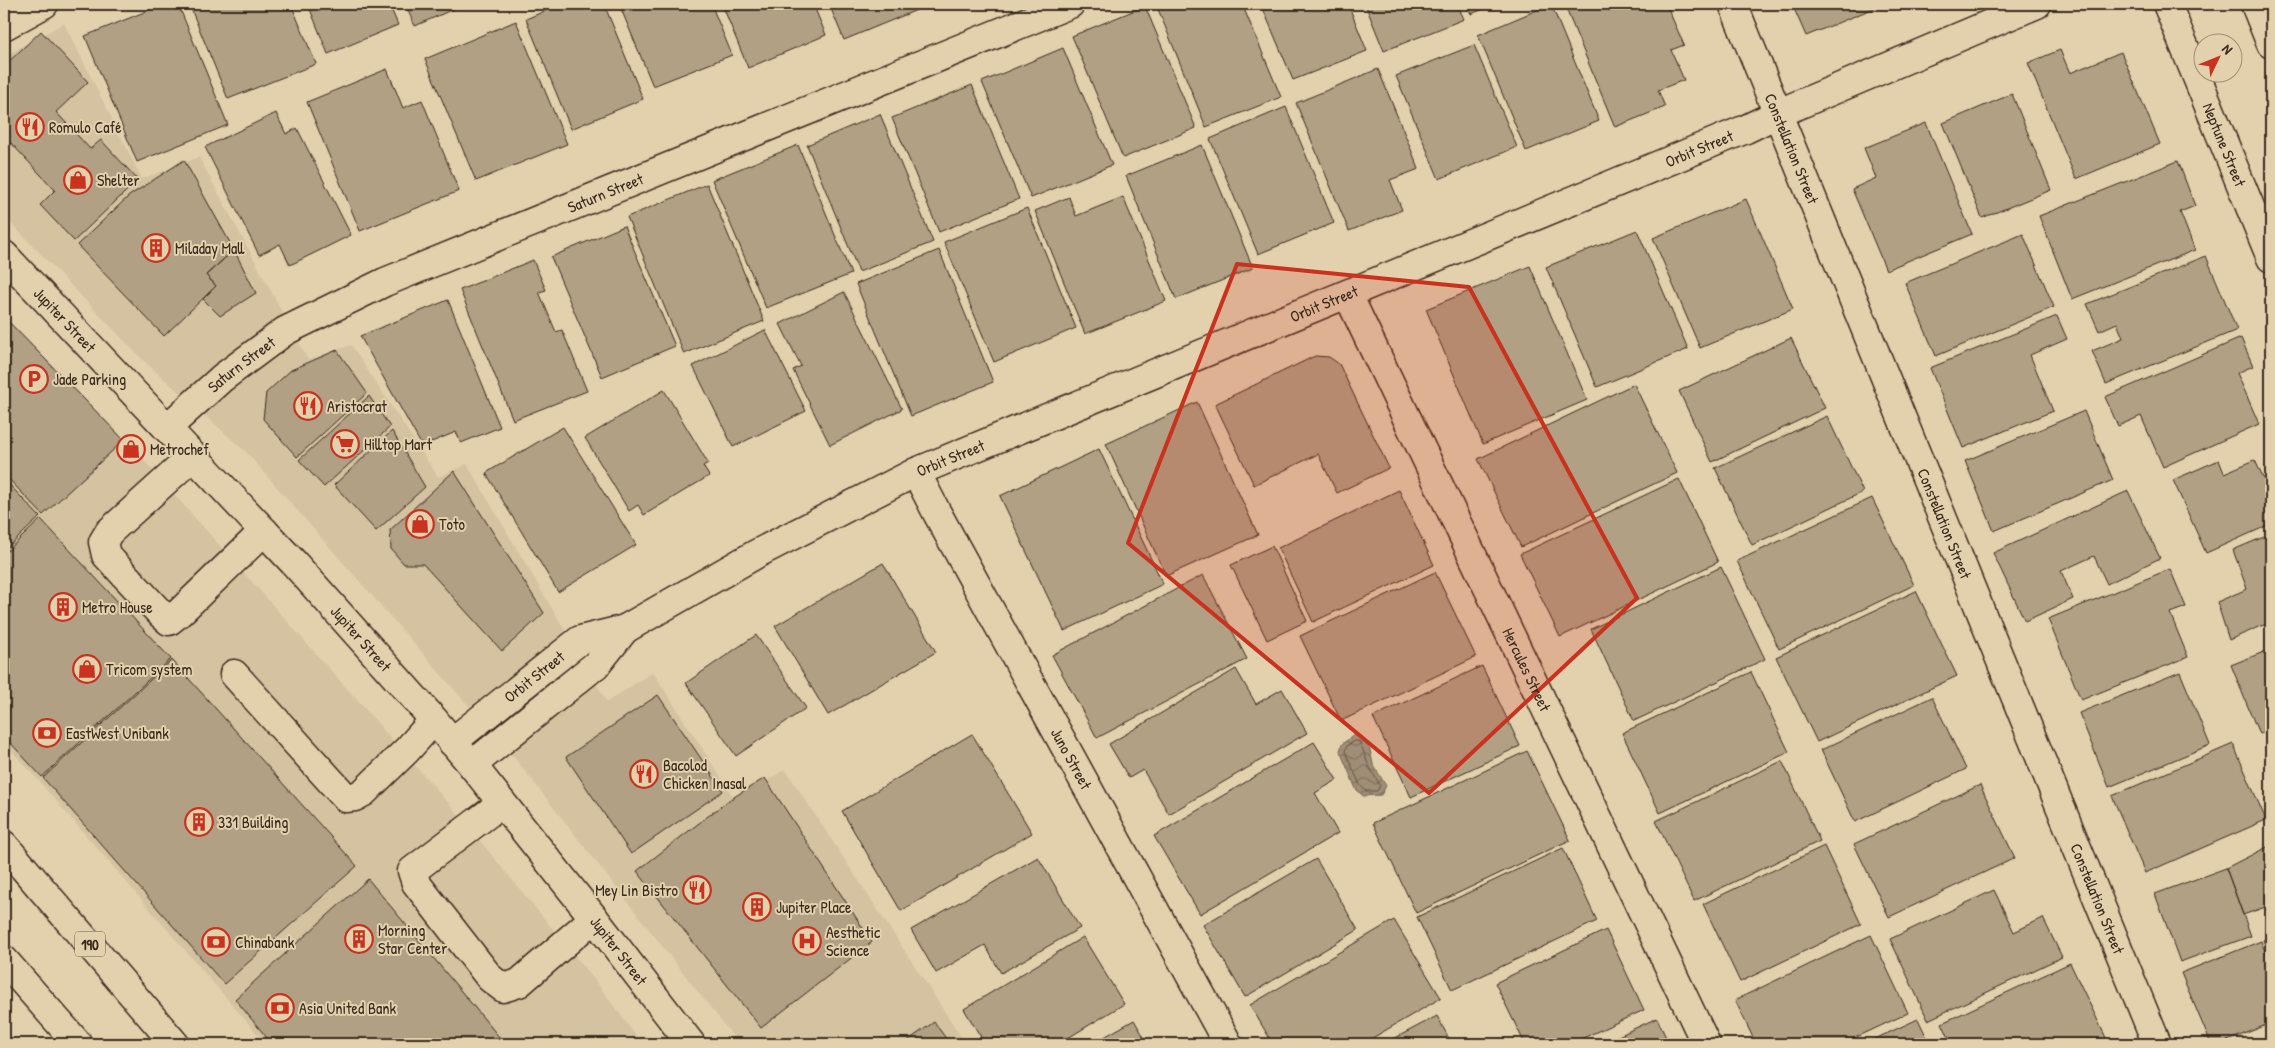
<svg xmlns="http://www.w3.org/2000/svg" width="2275" height="1048" font-family="'Patrick Hand',sans-serif">
	<defs>
		<pattern id="water-waves" width="16" height="10" patternUnits="userSpaceOnUse" patternTransform="scale(1.25)"><rect width="16" height="10" fill="#9f8d74"/><path d="M0 5q4-4 8 0t8 0" fill="none" stroke="#83735f"/></pattern>
	</defs>
	<rect width="100%" height="100%" fill="#e3d1ae"/>
	<filter id="ink" filterUnits="userSpaceOnUse"><feTurbulence type="fractalNoise" baseFrequency=".02" numOctaves="2"/><feDisplacementMap in="SourceGraphic" scale="10" xChannelSelector="R" yChannelSelector="G"/><feConvolveMatrix kernelMatrix="1 2 1 2 8 2 1 2 1" color-interpolation-filters="sRGB"/></filter>
	<g filter="url(#ink)">
		<path fill="#d4c2a1" d="M64 23 142 179 199 157 308 360 351 345 438 477 467 464 607 702 653 672 736 801 785 769 966 1044H739L517 761 246 452 142 359 4 216V56Z
			M4 316 134 449 453 808 594 979 642 1044H266L39 781 4 743Z"/>
		<path fill="url(#water-waves)" stroke="#776552" d="M1354 735 1361 736 1370 750 1373 764 1386 786 1381 795 1363 796 1356 789 1340 751 1342 744Z"/>
		<g fill="none" stroke-linecap="round" stroke-linejoin="round">
			<path stroke="#635240" stroke-width="1" d="M1355 741H1359C1364 750 1365 759 1370 768 1373 774 1377 779 1380 786L1377 791H1366L1360 785 1345 751 1347 746Z"/>
		</g>
		<path fill="#b1a084" stroke="#3b2a1e" d="M164 4H178L228 125 137 162 85 36Z
			M189 4H291L316 64 228 99Z
			M308 4H389L398 25 328 54Z
			M405 4H465L415 26Z
			M561 4H604L643 99 571 129 526 19Z
			M619 4H711L732 55 653 86Z
			M722 4H813L826 35 748 68Z
			M829 4H923L924 7 844 40Z
			M1156 4H1242L1281 97 1206 127Z
			M1261 4H1348L1367 51 1293 80Z
			M1365 4H1457L1464 19 1384 51Z
			M1467 4H1496L1471 14Z
			M1551 4 1599 121 1526 151 1478 35Z
			M1564 4H1666L1684 45 1671 50 1684 80 1658 90 1665 107 1615 127Z
			M1792 4H1884L1806 36Z
			M1145 6 1196 128 1123 158 1072 36Z
			M516 21 567 144 476 181 425 59Z
			M41 31 88 82 56 112 90 149 101 140 138 180 74 241 40 205 55 190 11 143 4 150V66Z
			M1474 45 1517 147 1439 179 1396 76Z
			M1063 48 1112 165 1031 198 982 82Z
			M2060 50 2070 73 2121 52 2160 144 2076 179 2028 63Z
			M387 69 403 108 422 100 459 191 360 231 307 102Z
			M1378 69 1419 169 1390 180 1402 210 1349 231 1296 103Z
			M972 85 1019 199 939 232 892 118Z
			M2012 94 2051 190 1982 218 1943 123Z
			M1286 107 1334 223 1258 254 1210 139Z
			M276 113 286 134 297 128 351 235 290 265 280 244 259 255 205 147Z
			M880 114 933 242 859 272 807 145Z
			M1926 123 1972 234 1886 270 1852 189 1876 178 1864 148Z
			M798 145 851 274 766 308 712 180Z
			M1202 145 1253 268 1176 299 1126 176Z
			M184 160 234 250 206 275 216 286 164 336 77 245 129 196Z
			M2178 161 2195 206 2180 212 2195 250 2072 299 2039 216Z
			M707 184 764 321 684 354 627 217Z
			M1069 197 1076 216 1123 197 1166 301 1085 334 1035 211Z
			M1746 199 1793 309 1700 348 1653 238Z
			M1027 208 1076 328 994 362 944 242Z
			M624 226 675 346 602 377 551 257Z
			M1637 230 1688 349 1597 387 1546 267Z
			M2023 234 2054 307 1936 356 1905 283Z
			M234 250 256 293 220 316 203 299 216 286 206 275Z
			M939 250 993 382 911 416 856 284Z
			M2206 256 2237 330 2106 384 2092 351 2123 338 2117 323 2099 331 2087 304Z
			M533 260 546 290 539 292 556 332 562 330 587 391 513 420 460 290Z
			M1530 266 1587 400 1483 444 1426 309Z
			M844 292 902 409 830 445 793 370 801 366 780 324Z
			M448 300 500 427 461 443 456 432 422 446 360 336Z
			M2057 316 2067 339 2030 355 2053 411 1963 448 1930 368Z
			M4 317 124 440 43 515 4 474Z
			M765 330 806 411 733 447 693 366Z
			M1791 338 1825 408 1712 462 1679 391Z
			M2241 338 2253 366 2237 373 2259 424 2163 467 2141 416 2118 426 2105 397Z
			M337 350 367 393 297 457 263 419 266 393 291 370Z
			M1315 356 1329 357 1339 364 1389 468 1337 493 1318 454 1254 485 1215 404Z
			M1634 384 1677 473 1521 547 1478 459Z
			M664 390 708 463 703 466 709 476 644 515 638 505 629 511 585 438Z
			M369 396 390 427 324 487 299 460Z
			M1197 402 1258 535 1166 576 1106 444Z
			M2084 411 2113 480 1994 531 1965 461Z
			M1827 416 1863 492 1752 545 1715 468Z
			M563 427 636 545 558 592 486 473Z
			M392 431 425 487 376 531 334 485Z
			M1099 449 1163 584 1064 631 1000 496Z
			M2219 460 2224 473 2255 460 2263 478 2270 476 2271 524 2206 553 2173 480Z
			M454 471 544 613 502 651 423 564H404L391 549 390 530Z
			M4 479 40 517 4 551Z
			M1679 479 1718 562 1560 637 1520 554Z
			M1399 490 1434 565 1313 622 1278 548Z
			M2128 491 2160 558 2107 584 2094 556 2061 571 2073 599 2025 621 1993 553Z
			M1872 498 1914 585 1779 649 1737 561Z
			M41 519 171 659 42 777 4 736V554Z
			M2271 534V622L2229 640 2217 602 2247 589 2233 550Z
			M1272 546 1307 621 1267 640 1231 565Z
			M883 563 936 652 828 715 775 626Z
			M1721 567 1765 659 1634 721 1591 629Z
			M2170 569 2186 607 2170 613 2188 657 2081 700 2048 619Z
			M1435 572 1476 657 1341 721 1300 636Z
			M1203 575 1247 659 1097 738 1052 655Z
			M1916 591 1957 676 1817 742 1776 657Z
			M756 635 806 708 736 756 686 683Z
			M2271 649V729L2259 734 2231 665Z
			M172 660 357 866 224 984 43 778Z
			M1482 666 1520 746 1411 797 1373 717Z
			M1236 669 1256 704 1282 689 1307 733 1169 814 1143 770 1129 778 1109 744Z
			M1751 672 1789 752 1660 813 1622 733Z
			M2180 672 2210 745 2109 787 2079 713Z
			M658 695 723 791 631 854 566 757Z
			M1932 697 1966 769 1855 822 1821 750Z
			M972 734 1032 833 901 911 842 811Z
			M1314 742 1337 780 1315 793 1338 833 1200 914 1154 836Z
			M2233 744 2266 820 2145 873 2112 796Z
			M1527 751 1570 840 1416 913 1373 823Z
			M1782 761 1820 841 1694 901 1656 821Z
			M765 778 872 942 761 1028 637 871 729 800Z
			M1980 785 2015 858 1889 917 1854 844Z
			M2271 845V905L2243 915 2226 868Z
			M1824 846 1861 924 1740 982 1703 904Z
			M1563 848 1597 921 1452 990 1417 917Z
			M1038 857 1080 928 1001 973 985 945 936 973 911 930Z
			M1316 859 1358 930 1245 997 1203 925Z
			M2226 868 2251 936 2180 962 2155 894Z
			M368 879 505 1044H272L235 999Z
			M1994 890 2014 932 2043 918 2062 957 1928 1020 1890 939Z
			M1394 920 1441 998 1362 1044H1273L1250 1005Z
			M1606 930 1644 1010 1570 1044H1525L1495 983Z
			M1871 935 1908 1013 1842 1044H1756L1735 1000Z
			M2271 936V958L2263 940Z
			M1083 937 1124 1004 1058 1044H985L964 1009Z
			M2261 941 2271 966V1023L2220 1044H2211L2181 973Z
			M2070 963 2109 1044H1952L1942 1023Z
			M1437 1016 1452 1044H1384Z
			M1657 1018 1669 1044H1601Z
			M1918 1019 1930 1044H1864Z
			M1134 1020 1148 1044H1092Z
			M934 1022 950 1044H903Z"/>
		<g fill="none" stroke-linecap="round" stroke-linejoin="round">
			<defs>
				<g id="minor">
					<path id="s1" d="M1733 4 2157 1044"/>
					<path id="s2" d="M2167 4 2271 258"/>
					<path d="M4 26 44 4"/>
					<path id="s3" d="M4 255 294 563 434 720 472 765 594 918 691 1044"/>
					<path id="s4" d="M1348 295 1706 1044"/>
					<path id="s5" d="M167 428 222 378 285 331 385 282 1070 4"/>
					<path d="M192 457 109 532 103 542 106 555 161 614 169 621 178 614 264 531"/>
					<path id="s6" d="M916 472 937 513 1228 1044"/>
					<path d="M234 674 346 798 355 797 364 792 407 750 434 720"/>
					<path id="s7" d="M452 742 580 640 625 629 758 553 916 472 1746 129 1779 113 2037 4"/>
					<path d="M472 765 597 664 625 629"/>
					<path d="M502 803 412 871 416 883 490 978 503 988 519 983 594 918"/>
				</g>
				<path id="major" d="M2255 4 2271 44
					M4 845 175 1044
					M4 960 78 1044"/>
			</defs>
			<use href="#minor" stroke="#3b2a1e" stroke-width="31"/>
			<use href="#major" stroke="#3b2a1e" stroke-width="31"/>
			<use href="#minor" stroke="#e3d1ae" stroke-width="28"/>
			<use href="#major" stroke="#e3d1ae" stroke-width="28"/>
		</g>
	</g>
	<path fill="#c8321e" fill-opacity="0.2" stroke="#c8321e" stroke-width="4" stroke-linejoin="round" d="M1237 264 1469 287 1637 598 1429 793 1128 543Z"/>
	<defs>
		<symbol id="restaurant-ring" viewBox="-11 -11 22 22"><circle r="9.5" fill="#e3d1ae" stroke="#c8321e" stroke-width="1.5"/><path d="M-5-6h1v4h1v-4h1v4h1v-4h1v5L-1.5 .5V6h-2V.5L-5-1ZM5-6V6H3V1.5H1.5Q1.5-4 5-6Z" fill="#c8321e"/></symbol>
		<symbol id="shop-ring" viewBox="-11 -11 22 22"><circle r="9.5" fill="#e3d1ae" stroke="#c8321e" stroke-width="1.5"/><path d="M-5-2.5h2.3a2.7 3.5 0 0 1 5.4 0H5L5.5 6h-11ZM-1.5-2.5h3a1.5 2.3 0 0 0-3 0Z" fill="#c8321e"/></symbol>
		<symbol id="building-ring" viewBox="-11 -11 22 22"><circle r="9.5" fill="#e3d1ae" stroke="#c8321e" stroke-width="1.5"/><path d="M-4-6H4V6H1V3H-1V6H-4ZM-2.5-4.3h1.7v1.8h-1.7ZM.8-4.3h1.7v1.8H.8ZM-2.5-1h1.7V.8h-1.7ZM.8-1h1.7V.8H.8Z" fill="#c8321e"/></symbol>
		<symbol id="parking-ring" viewBox="-11 -11 22 22"><circle r="9.5" fill="#e3d1ae" stroke="#c8321e" stroke-width="1.5"/><path d="M-3.5-5.5H1a3.5 3.5 0 0 1 0 7H-1V5.5H-3.5ZM-1-3.4V-.6H.8a1.4 1.4 0 0 0 0-2.8Z" fill="#c8321e"/></symbol>
		<symbol id="supermarket-ring" viewBox="-11 -11 22 22"><circle r="9.5" fill="#e3d1ae" stroke="#c8321e" stroke-width="1.5"/><path d="M-6-5.5h2.5l.6 2H6L4.5 2H-2.5L-4.4-4H-6ZM-1.5 3.2a1.3 1.3 0 1 0 .1 0ZM3 3.2a1.3 1.3 0 1 0 .1 0Z" fill="#c8321e"/></symbol>
		<symbol id="bank-ring" viewBox="-11 -11 22 22"><circle r="9.5" fill="#e3d1ae" stroke="#c8321e" stroke-width="1.5"/><path d="M-6-4H6V4H-6ZM0-2.3a2.3 2.3 0 1 0 0 4.6a2.3 2.3 0 1 0 0-4.6Z" fill="#c8321e"/></symbol>
		<symbol id="hospital-ring" viewBox="-11 -11 22 22"><circle r="9.5" fill="#e3d1ae" stroke="#c8321e" stroke-width="1.5"/><path d="M-5-5h3v3.5h4V-5h3V5h-3V1.5h-4V5h-3Z" fill="#c8321e"/></symbol>
	</defs>
	<g fill-rule="evenodd">
		<use href="#restaurant-ring" x="14" y="111" width="32" height="32"/>
		<use href="#shop-ring" x="62" y="164" width="32" height="32"/>
		<use href="#building-ring" x="140" y="232" width="32" height="32"/>
		<use href="#parking-ring" x="18" y="363" width="32" height="32"/>
		<use href="#restaurant-ring" x="292" y="390" width="32" height="32"/>
		<use href="#supermarket-ring" x="329" y="428" width="32" height="32"/>
		<use href="#shop-ring" x="115" y="433" width="32" height="32"/>
		<use href="#shop-ring" x="404" y="508" width="32" height="32"/>
		<use href="#building-ring" x="47" y="591" width="32" height="32"/>
		<use href="#shop-ring" x="71" y="653" width="32" height="32"/>
		<use href="#bank-ring" x="31" y="717" width="32" height="32"/>
		<use href="#restaurant-ring" x="628" y="758" width="32" height="32"/>
		<use href="#building-ring" x="183" y="806" width="32" height="32"/>
		<use href="#restaurant-ring" x="681" y="874" width="32" height="32"/>
		<use href="#building-ring" x="741" y="891" width="32" height="32"/>
		<use href="#building-ring" x="343" y="923" width="32" height="32"/>
		<use href="#hospital-ring" x="791" y="925" width="32" height="32"/>
		<use href="#bank-ring" x="200" y="926" width="32" height="32"/>
		<use href="#bank-ring" x="264" y="992" width="32" height="32"/>
	</g>
	<g text-anchor="middle" dominant-baseline="central" stroke-width="4" stroke-linejoin="round" paint-order="stroke">
		<rect fill="#e3d1ae" stroke="#6d5c49" stroke-width="1" x="75" y="931.5" width="30" height="25" rx="4"/>
		<g font-size="15" font-weight="bold" fill="#3b2a1e">
			<text x="90" y="944">190</text>
		</g>
		<g font-size="16" fill="#3b2a1e" stroke="#e3d1ae" text-anchor="start">
			<text x="49" y="127">Romulo Café</text>
			<text x="97" y="180">Shelter</text>
			<text x="175" y="248">Miladay Mall</text>
			<text x="53" y="379">Jade Parking</text>
			<text x="327" y="406">Aristocrat</text>
			<text x="364" y="444">Hilltop Mart</text>
			<text x="150" y="449">Metrochef</text>
			<text x="439" y="524">Toto</text>
			<text x="82" y="607">Metro House</text>
			<text x="106" y="669">Tricom system</text>
			<text x="66" y="733">EastWest Unibank</text>
			<text x="663" y="765">Bacolod<tspan x="663" dy="18">Chicken Inasal</tspan></text>
			<text x="218" y="822">331 Building</text>
			<text x="678" y="890" text-anchor="end">Mey Lin Bistro</text>
			<text x="776" y="907">Jupiter Place</text>
			<text x="378" y="930">Morning<tspan x="378" dy="18">Star Center</tspan></text>
			<text x="826" y="932">Aesthetic<tspan x="826" dy="18">Science</tspan></text>
			<text x="235" y="942">Chinabank</text>
			<text x="299" y="1008">Asia United Bank</text>
		</g>
		<g font-size="16" fill="#3b2a1e" stroke="#e3d1ae">
			<text stroke="none"><textPath href="#s2" startOffset="152">Neptune Street</textPath></text>
			<text stroke="none"><textPath href="#s7" startOffset="1388">Orbit Street</textPath></text>
			<text stroke="none"><textPath href="#s1" startOffset="156">Constellation Street</textPath></text>
			<text stroke="none"><textPath href="#s5" startOffset="502">Saturn Street</textPath></text>
			<text stroke="none"><textPath href="#s7" startOffset="982">Orbit Street</textPath></text>
			<text stroke="none"><textPath href="#s3" startOffset="89">Jupiter Street</textPath></text>
			<text stroke="none"><textPath href="#s5" startOffset="98">Saturn Street</textPath></text>
			<text stroke="none"><textPath href="#s7" startOffset="578">Orbit Street</textPath></text>
			<text stroke="none"><textPath href="#s1" startOffset="561">Constellation Street</textPath></text>
			<text stroke="none"><textPath href="#s3" startOffset="524">Jupiter Street</textPath></text>
			<text stroke="none"><textPath href="#s4" startOffset="415">Hercules Street</textPath></text>
			<text stroke="none"><textPath href="#s7" startOffset="105">Orbit Street</textPath></text>
			<text stroke="none"><textPath href="#s6" startOffset="326">Juno Street</textPath></text>
			<text stroke="none"><textPath href="#s1" startOffset="966">Constellation Street</textPath></text>
			<text stroke="none"><textPath href="#s3" startOffset="929">Jupiter Street</textPath></text>
		</g>
	</g>
	<rect width="2275" height="1048" fill="none" stroke="#e3d1ae" stroke-width="20"/>
	<rect x="10" y="10" width="2255" height="1028" fill="none" stroke="#3b2a1e" stroke-width="2" filter="url(#ink)"/>
	<g transform="translate(2218 58) rotate(47)"><circle r="24" fill="#e3d1ae" stroke="#a08e74"/>
	<path d="M0-4L9 19L0 12L-9 19Z" fill="#c8321e"/>
	<text y="-8" font-size="14" font-weight="bold" text-anchor="middle" fill="#3b2a1e">N</text>
	</g>
</svg>
